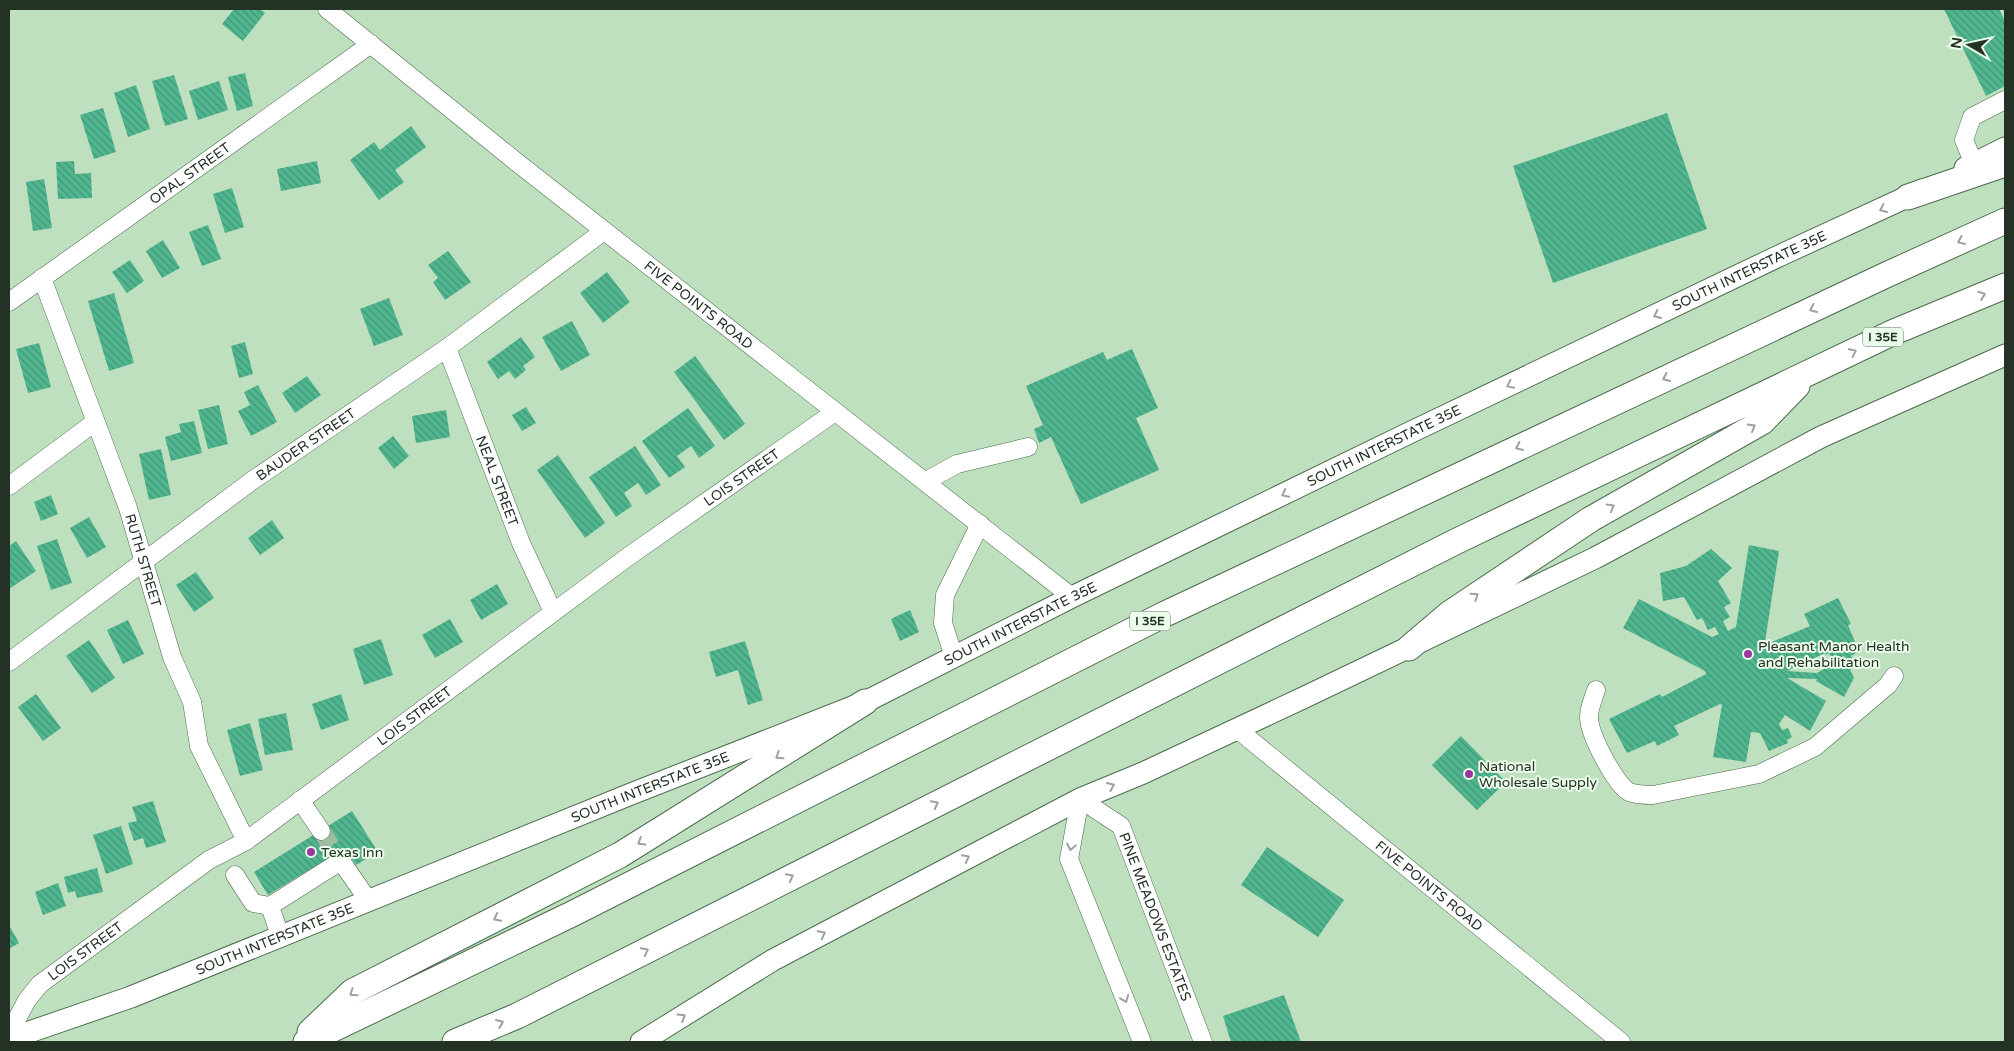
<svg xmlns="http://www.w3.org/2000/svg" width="2014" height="1051" font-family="'Varela Round',sans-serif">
	<defs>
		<pattern id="building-back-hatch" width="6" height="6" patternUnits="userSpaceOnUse" patternTransform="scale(1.25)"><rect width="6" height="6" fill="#50b690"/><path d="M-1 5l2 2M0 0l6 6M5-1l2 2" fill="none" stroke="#429575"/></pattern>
	</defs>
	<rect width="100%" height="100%" fill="#bee0bf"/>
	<path fill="url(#building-back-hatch)" fill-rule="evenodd" d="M234 9H260L265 13 243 41 222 24Z
		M1944 9H1999L2005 21V86L1986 96Z
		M245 73 253 106 237 111 228 77Z
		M174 75 188 119 165 126 152 81Z
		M219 81 228 110 198 120 189 91Z
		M136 85 150 129 128 137 114 93Z
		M103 108 116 152 94 159 80 115Z
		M1667 113 1707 229 1553 283 1513 166Z
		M411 126 426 147 395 170 404 182 379 200 350 160 374 142 380 150Z
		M74 161 75 174 91 173 92 198 58 199 56 162Z
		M317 161 321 183 281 191 277 169Z
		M44 179 52 228 33 231 26 182Z
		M232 188 244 227 225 233 213 194Z
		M208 225 221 259 202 266 189 232Z
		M163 240 180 268 162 278 146 251Z
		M448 251 471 282 445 300 433 282 438 278 428 265Z
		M130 260 144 281 127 293 112 272Z
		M607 272 630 302 603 323 580 293Z
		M114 293 134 363 109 371 88 301Z
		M389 298 403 335 374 346 360 309Z
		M572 321 590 355 561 371 542 337Z
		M521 337 535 357 523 366 526 370 515 379 509 371 498 379 487 362Z
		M245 342 253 374 239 378 231 346Z
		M39 343 51 387 28 393 16 349Z
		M1132 349 1158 408 1136 418 1159 470 1081 504 1051 437 1039 443 1034 429 1043 425 1026 386 1103 352 1107 360Z
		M695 356 745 424 724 440 674 372Z
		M307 376 321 395 295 413 282 393Z
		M258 385 277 422 251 436 238 411 250 405 244 392Z
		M219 405 228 444 208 449 198 410Z
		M526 407 536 423 522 431 512 415Z
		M688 408 715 446 699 458 691 446 677 456 685 467 669 478 642 441Z
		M446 410 450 437 416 443 412 416Z
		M194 421 202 453 171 461 165 437 181 432 179 424Z
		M393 436 409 456 394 469 378 448Z
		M635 446 661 485 646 495 638 483 624 493 632 506 616 517 589 477Z
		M161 449 171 495 149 500 139 454Z
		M558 455 605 523 585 538 537 470Z
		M51 495 58 514 41 521 34 502Z
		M89 517 106 547 87 558 70 528Z
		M272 520 284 538 260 555 248 538Z
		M57 539 72 583 51 590 37 546Z
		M16 541 36 571 9 589V546Z
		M1749 545 1779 551 1765 642 1767 644 1810 626 1804 614 1838 598 1851 624 1848 625 1855 642 1852 643 1856 653 1851 656 1856 667 1850 670 1854 678 1844 697 1816 681 1817 679 1787 678 1826 701 1810 731 1785 715 1779 724 1782 730 1788 728 1792 737 1787 740 1788 743 1769 751 1760 733 1751 732 1746 762 1713 757 1722 705 1720 704 1674 726 1679 735 1657 746 1655 741 1627 753 1609 719 1660 694 1662 697 1706 674 1705 671 1623 628 1639 599 1712 637 1719 634 1715 627 1708 630 1702 618 1697 620 1684 597 1663 601 1660 573 1686 566 1711 549 1732 568 1718 581 1731 603 1724 607 1730 617 1723 621 1728 631 1736 627ZM1825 653 1826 655 1829 653 1834 663 1817 673 1787 671Z
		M196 572 214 598 194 612 176 585Z
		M497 584 508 604 481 620 470 600Z
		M910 610 919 632 900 641 891 619Z
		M450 619 463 642 435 658 422 635Z
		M128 620 144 654 123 664 107 630Z
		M381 639 393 675 364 685 353 649Z
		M89 640 115 678 92 693 66 656Z
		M745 641 763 700 748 705 738 670 716 677 709 652Z
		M36 694 61 728 43 741 18 707Z
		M341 694 349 720 321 730 312 704Z
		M286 713 293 750 265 755 258 719Z
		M250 723 263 770 240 776 227 730Z
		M1461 736 1506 782 1477 810 1432 765Z
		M153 801 166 842 146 848 143 838 134 841 128 823 137 821 132 807Z
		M352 811 378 852 356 865 345 848 268 895 254 872Z
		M121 826 133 864 106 874 93 835Z
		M1267 847 1344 900 1318 937 1241 885Z
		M97 868 103 892 77 898 75 891 68 893 64 877Z
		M58 883 66 906 43 915 35 892Z
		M9 925 19 943 9 949Z
		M1284 995 1301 1042H1231L1223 1016Z"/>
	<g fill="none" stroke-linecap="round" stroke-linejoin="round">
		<path stroke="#9fbda0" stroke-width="18" stroke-dasharray="18 9" stroke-linecap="butt" d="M321 831 336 853"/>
		<defs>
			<g id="minor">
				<path id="s1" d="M327 9 519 164 1072 597"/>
				<path d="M1974 164 1964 140 1972 117 2005 100"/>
				<path id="s2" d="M42 278 128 508 172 657 192 702 199 746 246 841"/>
				<path id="s3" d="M9 302 371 44"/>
				<path id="s4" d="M447 348 521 543 553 612"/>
				<path d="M926 481 957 464 1028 447"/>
				<path d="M9 486 95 422"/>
				<path d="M954 657 943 623 945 595 980 524"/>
				<path id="s5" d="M9 662 253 480 447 348 604 231"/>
				<path d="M1596 690C1593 699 1589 708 1589 717 1589 734 1615 784 1629 792 1637 795 1645 795 1653 795L1759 774 1815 747 1888 685 1894 676"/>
				<path id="s6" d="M1237 729 1621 1042"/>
				<path d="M300 800 321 831"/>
				<path d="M235 875 253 903 270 906"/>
				<path d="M280 936 270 906 341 861 368 900"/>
				<path id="s7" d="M9 1034 27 1000 40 984 209 860 246 841 629 556 835 412"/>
				<path id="s8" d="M1142 1042 1069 859 1080 799 1121 826 1203 1042"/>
			</g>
			<g id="major">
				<path d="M1965 168 2005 148"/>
				<path id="s9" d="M9 1039 131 997 631 794 865 702 1072 597 1407 434 1781 255 1922 190"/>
				<path d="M641 1042 773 960 1080 799 1143 773 1305 697 1595 558 1821 437 2005 355"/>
			</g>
			<path id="highway" d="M1908 197 2005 164
				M1409 648 1449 614 1591 519 1762 422 1797 386
				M310 1032 352 992 620 855 865 702
				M306 1042 572 914 1165 614 1886 275 2005 221
				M455 1042 517 1016 1457 541 1894 332 2005 286"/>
		</defs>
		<use href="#minor" stroke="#4d6b4e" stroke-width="19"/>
		<use href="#major" stroke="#4d6b4e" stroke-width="23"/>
		<use href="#highway" stroke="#4d6b4e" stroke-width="27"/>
		<use href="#minor" stroke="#fff" stroke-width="18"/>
		<use href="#major" stroke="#fff" stroke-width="21"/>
		<use href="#highway" stroke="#fff" stroke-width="25"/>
	</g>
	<defs><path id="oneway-chevron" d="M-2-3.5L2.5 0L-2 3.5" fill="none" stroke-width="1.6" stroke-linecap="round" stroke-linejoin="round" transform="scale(1.25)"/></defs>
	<g stroke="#9ca29d">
		<use href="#oneway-chevron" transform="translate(1883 209) rotate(155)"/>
		<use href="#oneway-chevron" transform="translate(1961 241) rotate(156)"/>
		<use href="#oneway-chevron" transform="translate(1982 295) rotate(-21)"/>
		<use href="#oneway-chevron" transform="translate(1813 309) rotate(155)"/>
		<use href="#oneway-chevron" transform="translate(1657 315) rotate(155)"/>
		<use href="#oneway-chevron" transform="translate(1853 352) rotate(-26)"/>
		<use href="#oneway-chevron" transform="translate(1666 378) rotate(155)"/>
		<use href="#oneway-chevron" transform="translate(1510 385) rotate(154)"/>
		<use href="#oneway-chevron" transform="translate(1752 427) rotate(-30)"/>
		<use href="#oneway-chevron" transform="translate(1519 447) rotate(155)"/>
		<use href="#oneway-chevron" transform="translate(1285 494) rotate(154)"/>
		<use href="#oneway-chevron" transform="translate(1611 507) rotate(-30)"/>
		<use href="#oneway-chevron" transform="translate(1475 596) rotate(-34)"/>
		<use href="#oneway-chevron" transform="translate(779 756) rotate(147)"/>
		<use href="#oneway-chevron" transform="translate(1111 786) rotate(-23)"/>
		<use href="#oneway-chevron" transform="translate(935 804) rotate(-27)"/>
		<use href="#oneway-chevron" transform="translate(641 842) rotate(148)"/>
		<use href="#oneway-chevron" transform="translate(1071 847) rotate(101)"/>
		<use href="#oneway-chevron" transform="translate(966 858) rotate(-27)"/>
		<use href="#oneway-chevron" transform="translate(790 877) rotate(-27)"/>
		<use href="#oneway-chevron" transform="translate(497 918) rotate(153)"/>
		<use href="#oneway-chevron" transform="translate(822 934) rotate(-28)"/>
		<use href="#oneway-chevron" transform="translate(645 951) rotate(-27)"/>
		<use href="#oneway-chevron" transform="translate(353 993) rotate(145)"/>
		<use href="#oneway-chevron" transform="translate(1125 999) rotate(68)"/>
		<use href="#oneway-chevron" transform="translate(682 1017) rotate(-32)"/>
		<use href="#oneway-chevron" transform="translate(500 1023) rotate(-23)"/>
	</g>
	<g fill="#99379e" stroke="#ebfceb" stroke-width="2">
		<circle cx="1748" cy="654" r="5"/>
		<circle cx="1469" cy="774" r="5"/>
		<circle cx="311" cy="852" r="5"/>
	</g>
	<g text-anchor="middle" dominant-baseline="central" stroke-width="4" stroke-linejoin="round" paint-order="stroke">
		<g fill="#ebfceb" stroke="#606e60" stroke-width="1">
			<rect x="1863" y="327.5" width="40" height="19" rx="4"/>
			<rect x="1130" y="611.5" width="40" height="19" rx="4"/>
		</g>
		<g font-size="12" font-weight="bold" fill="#243125">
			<text x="1883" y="337">I 35E</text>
			<text x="1150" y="621">I 35E</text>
		</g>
		<g font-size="14" fill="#243125" stroke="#ebfceb">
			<text stroke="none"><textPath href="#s3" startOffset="222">OPAL STREET</textPath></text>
			<text stroke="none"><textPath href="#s9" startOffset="1904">SOUTH INTERSTATE 35E</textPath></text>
			<text stroke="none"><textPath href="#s1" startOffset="475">FIVE POINTS ROAD</textPath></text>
			<text stroke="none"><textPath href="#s5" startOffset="368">BAUDER STREET</textPath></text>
			<text stroke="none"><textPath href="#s9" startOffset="1499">SOUTH INTERSTATE 35E</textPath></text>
			<text stroke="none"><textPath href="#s7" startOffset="925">LOIS STREET</textPath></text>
			<text stroke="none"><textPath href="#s4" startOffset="142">NEAL STREET</textPath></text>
			<text stroke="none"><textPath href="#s2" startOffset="300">RUTH STREET</textPath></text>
			<text stroke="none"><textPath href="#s9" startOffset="1094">SOUTH INTERSTATE 35E</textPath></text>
			<text stroke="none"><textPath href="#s7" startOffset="520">LOIS STREET</textPath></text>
			<text stroke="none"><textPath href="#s9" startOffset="689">SOUTH INTERSTATE 35E</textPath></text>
			<text stroke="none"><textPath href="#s6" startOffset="248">FIVE POINTS ROAD</textPath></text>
			<text stroke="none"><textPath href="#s8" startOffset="404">PINE MEADOWS ESTATES</textPath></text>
			<text stroke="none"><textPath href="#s9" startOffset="284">SOUTH INTERSTATE 35E</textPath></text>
			<text stroke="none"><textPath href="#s7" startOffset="115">LOIS STREET</textPath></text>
		</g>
		<g font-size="14" fill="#243125" stroke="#ebfceb" text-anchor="start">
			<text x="1758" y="646">Pleasant Manor Health<tspan x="1758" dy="16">and Rehabilitation</tspan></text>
			<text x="1479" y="766">National<tspan x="1479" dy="16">Wholesale Supply</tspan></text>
			<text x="321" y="852">Texas Inn</text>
		</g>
	</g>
	<rect width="2014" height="1051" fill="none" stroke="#243125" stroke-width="20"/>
	<g transform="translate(1969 45) rotate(279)" stroke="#ebfceb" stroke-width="4" paint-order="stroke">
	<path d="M0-4L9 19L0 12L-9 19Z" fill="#243125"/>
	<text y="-8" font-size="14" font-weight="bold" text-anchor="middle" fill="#243125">N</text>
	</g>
</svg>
